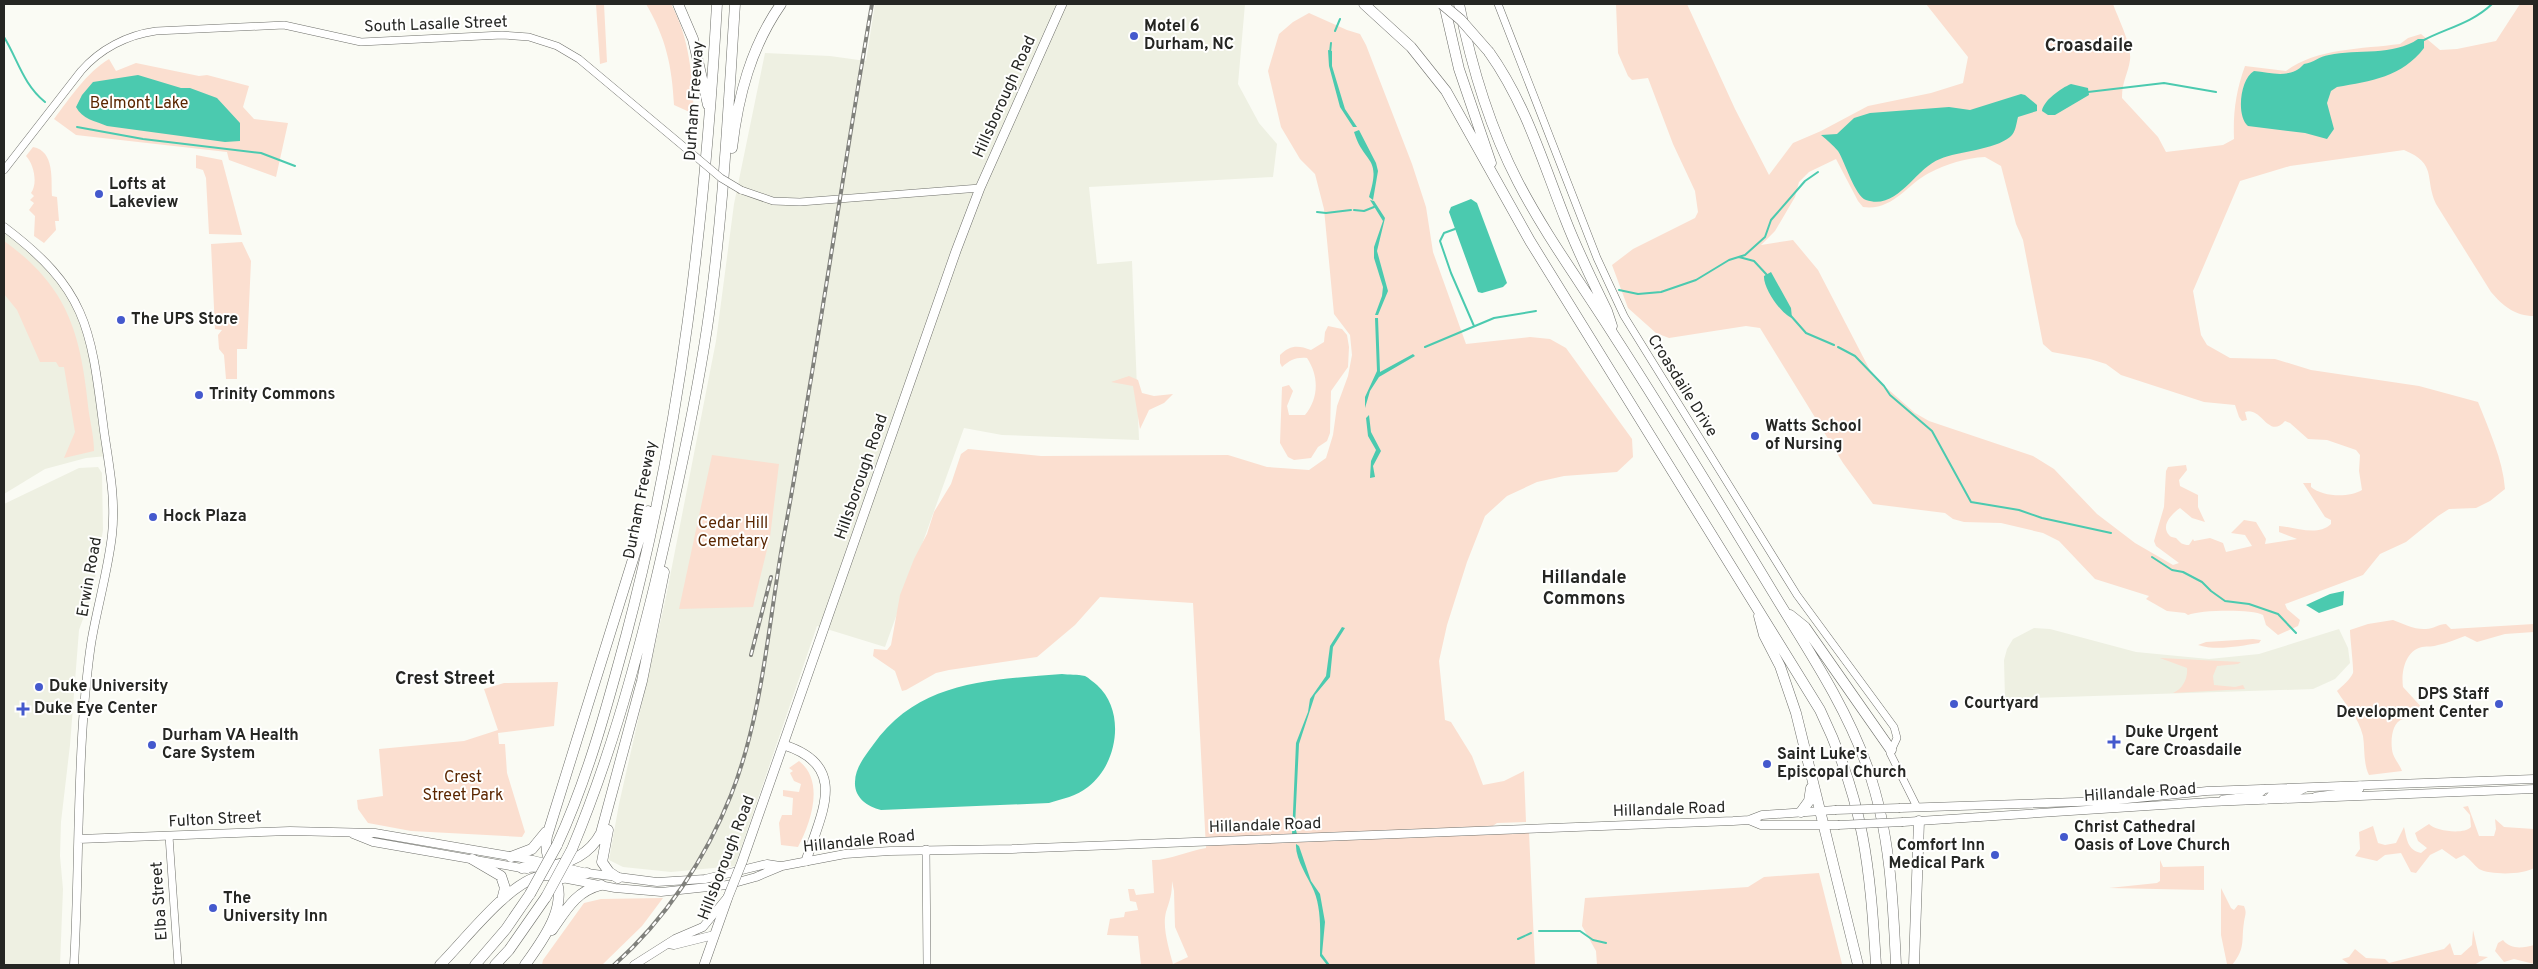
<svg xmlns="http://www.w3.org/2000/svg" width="2538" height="969" font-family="Overpass,sans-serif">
	<rect width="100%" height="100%" fill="#fafbf4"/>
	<path fill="#eef0e2" d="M875 4H1245L1238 84 1259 123 1277 144 1273 177 1089 187 1097 264 1132 261 1139 440 1002 435 964 428 885 647 817 626 735 866 671 872 623 867 609 860 619 804 666 597 716 341 734 204 765 53 830 56 866 61Z
		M4 233 15 238 52 270 86 328 107 456 86 458 45 469 4 494Z
		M98 467 102 473 103 530 93 591 79 630 70 745 61 822 60 856 63 889 60 965H4V504L79 468Z
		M2034 628 2050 629 2136 652 2209 659 2259 654 2339 629 2348 648 2350 663 2335 679 2313 689 2005 699 2004 660 2007 649 2013 639Z"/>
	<path fill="#fbdfd0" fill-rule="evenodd" d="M596 4H604L607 62 600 64Z
		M646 4H671C690 39 692 75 694 114L674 105C672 66 666 38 646 4Z
		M1616 4H1687L1735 109 1769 175 1793 143 1821 131 1868 106 1931 93 1963 83 1968 57 1926 4H2113C2118 18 2132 45 2130 60 2128 74 2122 81 2122 98L2158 137 2166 152 2223 145 2234 139C2233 112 2236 91 2245 66L2286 71C2316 48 2363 49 2400 44L2408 38 2421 34 2440 50 2457 49 2496 41 2520 4H2534V316C2515 316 2503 306 2491 292L2436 204C2424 178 2438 164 2404 150L2290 166 2240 181 2193 291 2201 335 2207 345 2230 358 2275 359 2311 370 2419 386 2478 402C2489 430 2503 460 2505 489L2490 501 2476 508 2449 509 2438 516 2406 542 2380 554 2363 575 2285 604 2287 609 2300 620 2298 626 2278 635 2266 625 2263 615C2252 609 2200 610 2188 615L2185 613 2167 611 2146 599 2149 596 2095 579 2059 541 2043 533 2001 523 1964 522 1953 519 1945 513 1873 504 1843 463 1760 328 1746 326 1669 338 1656 333 1628 308 1612 265 1633 249 1695 218 1698 212 1695 191 1673 144 1648 78 1632 80 1628 76 1618 53ZM1985 157 2001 166 2016 224 2023 240 2043 344 2052 352 2090 359 2106 364 2121 375 2204 402 2235 405 2239 417 2242 421 2247 420 2245 412C2262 406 2268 440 2285 421L2290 423 2308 439 2327 440 2356 450 2360 455 2359 471 2362 490C2349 498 2323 497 2311 487V483H2303L2325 517 2331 520V524C2317 537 2296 527 2279 526V532L2297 539 2265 544 2266 539 2256 522 2244 520 2231 533 2245 535 2252 546 2226 552 2223 543 2210 538 2194 541 2193 539 2189 545C2182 545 2181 543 2176 538 2173 537 2170 537 2169 535 2160 525 2173 513 2180 508L2192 518 2205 522 2198 507V495L2180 486 2179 480 2187 470 2186 465 2168 467 2166 471 2164 507 2154 541 2156 546 2179 563 2173 565 2135 543 2097 514 2054 469 2033 456 1929 421 1915 413 1873 376 1818 270 1793 240 1761 245 1775 231 1795 197 1799 182 1809 172 1836 159 1858 201 1863 207C1893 211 1906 185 1929 173 1947 164 1965 158 1985 157Z
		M1309 13 1347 30 1360 34 1366 45 1412 164 1426 207 1433 252 1466 344 1530 337 1550 339 1566 348 1632 439 1633 457 1617 472 1564 476 1537 482 1507 496 1485 516 1467 562 1447 625 1439 661 1445 720 1451 722 1472 756 1483 785 1504 781 1524 771 1526 822 1497 823 1487 830 1529 832 1535 965H1141L1138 936 1107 935 1110 919 1124 917 1125 912 1138 910 1136 902 1130 901 1128 889H1134L1136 895 1154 893 1152 860C1166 861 1189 851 1206 848L1193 603 1100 597 1075 625 1037 657 949 670 936 673 906 690 902 691 895 671 873 656 874 649 887 650 891 645 900 595 914 559 927 534 934 512 951 484 961 454 968 449 1041 456 1228 455 1267 467 1309 470 1326 458 1333 435 1337 406 1348 376 1352 355 1350 335 1334 314 1324 209 1315 174 1300 159 1281 127 1268 71 1279 34 1293 22ZM1172 881 1174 891 1175 927 1188 957 1173 964C1169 949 1162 927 1166 912 1170 899 1172 895 1172 881Z
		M109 59 116 71 136 63 199 76 207 75 249 86 243 107 254 119 288 123 276 177 229 160 227 152 76 135 54 119C70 98 86 73 109 59Z
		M33 147C55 151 51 180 52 196L57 197 59 221H55L56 230 44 243 34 236 35 216 29 210 34 203 30 200 34 196 31 193C38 184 34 164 26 156Z
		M196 155 222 160 242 235 209 234 206 178 203 170 196 168Z
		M4 241C70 288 81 336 89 413 91 426 94 438 94 451L64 458 75 432 64 367H59L56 362H40L17 310 4 294Z
		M242 242 251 261 247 349H237V379H226L224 355 219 349 218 335 222 330 215 329 211 244Z
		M1328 326 1342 329 1347 335 1349 347 1348 367 1331 391 1330 433 1327 441 1318 447 1311 458 1294 460 1288 457 1280 443 1282 387 1289 385 1293 391 1287 406 1289 415H1305C1319 398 1319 376 1307 358 1296 357 1290 360 1282 367L1280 363V355C1290 345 1298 345 1311 350L1324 342 1325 332Z
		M1129 376 1138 380 1142 393 1154 396 1173 394 1164 403 1149 410 1140 429 1133 386 1111 382Z
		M712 455 779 464 770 537 753 607 679 609Z
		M2393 620C2404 624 2415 630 2426 629 2433 629 2439 624 2446 624L2451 629 2534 624V632L2505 634 2477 642 2465 636C2456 639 2448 643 2438 645 2433 647 2428 646 2422 647 2405 651 2401 672 2403 687L2425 711 2426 716C2418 720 2411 717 2403 719 2391 722 2390 744 2393 754 2395 760 2400 765 2402 771L2369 775C2363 763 2365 748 2363 736 2358 716 2347 707 2337 691 2342 686 2350 680 2353 673 2354 670 2350 637 2350 630L2368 624Z
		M2253 639 2261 640 2259 643C2240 646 2216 651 2198 645L2206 642Z
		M2160 658 2241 662 2238 664 2217 666 2213 676 2214 685 2235 687 2243 685 2245 689 2173 693C2183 689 2188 678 2187 668Z
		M558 682 554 726 498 733 499 744H505L507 773 525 832 522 837 411 831 368 823 358 809 357 800 383 796 379 749 464 741 498 730 484 689 504 683Z
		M799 761C825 781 811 823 798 847L781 845 779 823 782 815H792L793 798 783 796V790L799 792 801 784 794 781 790 773 793 771 789 768Z
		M2468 806 2479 836H2494L2496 829 2495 819 2504 827 2534 829V868C2523 875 2490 875 2479 869 2474 865 2470 859 2464 855L2456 859 2442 849 2430 855 2416 873 2411 872 2401 853 2385 855 2377 861 2355 856 2360 849 2359 832 2373 826 2378 843 2385 845 2396 843 2404 827C2407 839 2407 850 2421 853L2427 848 2418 841 2415 833 2429 824C2435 831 2464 835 2471 827L2470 815 2463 807Z
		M2160 860 2163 867 2204 866V890L2109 888 2157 883 2160 881Z
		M1819 873 1842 964 1597 965 1596 951 1582 926 1585 898 1748 887 1764 877Z
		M2221 888 2231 908 2234 910 2238 905 2244 906C2247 913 2245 915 2244 922 2241 941 2246 948 2232 965H2223L2227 964 2221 935Z
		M663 898 642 926 602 965H542L543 960 584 903 601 899Z
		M2473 930 2479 956 2488 957 2474 965H2350L2342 959 2349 957 2355 949 2366 958 2385 959 2389 963 2444 949 2450 943 2454 955H2461L2472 945Z
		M2503 940C2511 950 2523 948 2534 945V964L2514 959 2504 962 2495 951 2498 943Z"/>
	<path fill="#4bcaaf" d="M2418 39H2424V48C2402 77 2371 81 2337 87L2331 91 2327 103 2334 129 2327 139 2305 133 2248 126C2236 116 2240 79 2254 71 2272 73 2291 79 2304 64 2314 63 2319 56 2329 55 2357 49 2394 56 2418 39Z
		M1328 50 1332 51V66L1345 109 1357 127H1353L1340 107 1329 66Z
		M138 75 181 88H190L217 98 240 123V141L225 142 107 126C95 121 82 119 76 107L82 95 93 82Z
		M2071 84 2088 88 2089 95 2055 115H2048L2042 111C2043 101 2061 88 2071 84Z
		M2021 94 2025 95 2037 105V111L2018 117C2016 124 2016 132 2010 137 1994 150 1959 151 1940 159 1915 168 1898 211 1866 200 1855 196 1845 162 1838 151 1833 145 1827 140 1821 135L1837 134 1854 118 1870 113 1949 107 1970 110Z
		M1359 130 1376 163 1378 171 1373 200 1369 197C1382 155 1364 165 1354 132Z
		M1471 199 1477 203 1507 283 1503 287 1482 293 1478 292 1449 212 1451 207Z
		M1370 200 1374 201 1385 218 1377 251 1388 291 1378 315H1375L1382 296 1383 287 1374 258V247L1383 221Z
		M1771 272 1791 308 1792 318C1781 314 1763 288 1764 276Z
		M1375 318H1378L1380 372 1413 354 1415 356 1379 377 1370 391 1365 408V397L1377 371Z
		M1369 415 1371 432 1381 451 1373 466 1375 477 1370 478 1371 461 1376 450 1368 436 1366 418Z
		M2344 591 2343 605 2319 613 2306 605 2330 594Z
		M1342 627 1345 628 1333 647 1330 677 1315 695 1299 744 1295 826 1297 834 1292 835 1296 743 1308 712 1310 699 1326 676 1330 646Z
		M1062 674C1069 675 1077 674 1085 676 1089 678 1093 682 1097 685 1126 711 1118 764 1088 787 1077 796 1062 799 1049 803L881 810C867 807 854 797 855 782 855 768 865 756 873 745 919 680 990 680 1062 674Z
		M1296 844 1299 846 1311 881 1320 894 1325 922 1322 954 1330 965H1327L1320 956C1320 936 1322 911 1314 891 1308 877 1295 859 1296 844Z"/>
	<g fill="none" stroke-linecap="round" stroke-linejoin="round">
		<path stroke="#4bcaaf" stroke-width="2" d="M1335 31 1340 19
			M4 37C18 60 23 84 45 102
			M2422 41C2446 28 2471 24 2492 4
			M1330 53 1331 43
			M2088 92 2164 83 2216 92
			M77 127 143 139 261 153 295 166
			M1354 210 1364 211 1374 207
			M1317 212 1326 213 1351 210
			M1455 229 1444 233 1440 241 1451 273 1474 326
			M1739 257 1754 261 1767 275
			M1619 290 1638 294 1661 292 1696 280 1729 260 1745 255 1765 237 1771 220 1805 181 1818 172
			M1791 316 1806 333 1834 345
			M1425 347 1494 318 1536 311
			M1838 347 1855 356 1884 386 1890 395 1932 431 1971 502 2019 510 2042 518 2111 533
			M2152 557 2172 570 2183 572 2202 582 2211 591 2225 601 2249 604 2278 614 2296 633
			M1539 931H1580L1593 940 1606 943
			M1518 939 1531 933"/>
		<defs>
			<path id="tertiary" d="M1498 4 1597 258 1624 316 1797 595 1894 727 1897 738 1890 753 1917 807
				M4 170 81 71C100 49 127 35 156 31L284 25 361 42 502 35 529 37 557 46 579 59 689 151
				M741 190 773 201 800 202 980 188
				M2316 796 2356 791 2360 789V785
				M2223 799 2258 795 2265 789
				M2266 800 2271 795 2294 794 2306 788
				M169 836 178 965
				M926 849 927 965"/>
			<path id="secondary" d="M4 227C89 291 91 330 104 431 109 466 116 499 112 535 108 570 98 604 92 638 88 661 86 685 84 708 77 793 79 880 74 965
				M1900 808 2107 801 2207 791 2534 779
				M1749 820 1761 825H1838
				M1903 822 2210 802 2534 789
				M353 834 373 842 527 869
				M79 839 290 831 375 833 533 860 587 873 657 882 705 879 767 864 780 866
				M562 878 615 888 661 892 727 885 756 877 782 866 845 854 890 851 1012 849 1733 821 1749 820 1762 815 1835 810
				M668 944 674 945 714 935
				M634 965 675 939 703 927 726 899"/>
			<path id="primary" d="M784 745C850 766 821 813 806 861
				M742 862 956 251 980 188 1062 4
				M704 965 728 897"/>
			<path id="motorway" d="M678 4 693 39 708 105
				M1364 4 1411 47 1446 91 1530 241 1820 710C1864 801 1870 867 1876 965
				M1444 4 1459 69 1491 163
				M1459 4C1471 65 1489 126 1518 182 1546 236 1583 286 1615 337 1670 422 1722 508 1774 594 1808 650 1846 706 1868 769 1890 832 1893 899 1896 965
				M1489 52C1526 104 1543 163 1566 221 1578 252 1593 282 1607 311L1612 326
				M732 148C738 96 751 47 781 4
				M1790 615 1805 627 1891 750
				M1759 616 1764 635 1780 666 1796 713 1858 965
				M1801 812 1809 801 1811 788
				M608 830 602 862 609 872 618 878
				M557 845C588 778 607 706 626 636 681 429 705 217 717 4
				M572 849C608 763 633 674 655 584 675 499 694 414 707 328 723 221 728 112 735 4
				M511 857 532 849 546 832
				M472 859 501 876 505 888 502 900
				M522 868C528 866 535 867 541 867 567 865 589 856 601 833L642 681 664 572
				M563 878C550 868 544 853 547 836L648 511
				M552 930C566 910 576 891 601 885
				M440 965C464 941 506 886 537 877 555 871 573 878 587 873
				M475 965 506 929 530 894
				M495 965 509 950 546 897
				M525 965C543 940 572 902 552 872
				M1914 965 1919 821"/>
		</defs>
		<use href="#tertiary" stroke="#6e6f6a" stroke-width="8"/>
		<use href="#secondary" stroke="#6e6f6a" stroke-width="9"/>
		<use href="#primary" stroke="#6e6f6a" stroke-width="10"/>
		<use href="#motorway" stroke="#6e6f6a" stroke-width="11"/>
		<use href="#tertiary" stroke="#fff" stroke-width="7"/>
		<use href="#secondary" stroke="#fff" stroke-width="8"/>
		<use href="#primary" stroke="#fff" stroke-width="9"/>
		<use href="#motorway" stroke="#fff" stroke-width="10"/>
		<defs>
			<path id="rail" d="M751 655 771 577
				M614 965C665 920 706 858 731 795 763 714 768 625 783 541 816 362 841 183 872 4"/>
		</defs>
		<use href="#rail" stroke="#80817c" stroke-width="4"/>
		<use href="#rail" stroke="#fffffe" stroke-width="2" stroke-dasharray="5.5" stroke-linecap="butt"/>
		<defs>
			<path id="tertiary-bridge" d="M689 151 721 178 741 190"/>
			<path id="secondary-bridge" d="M1835 810 1900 808
				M1838 825 1903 822"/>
			<path id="primary-bridge" d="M728 897 742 862"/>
			<path id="motorway-bridge" d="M1442 4 1461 20 1489 52
				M530 894 557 845
				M546 897 572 849"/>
		</defs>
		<use href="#tertiary-bridge" stroke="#6e6f6a" stroke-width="8" stroke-linecap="butt"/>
		<use href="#secondary-bridge" stroke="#6e6f6a" stroke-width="9" stroke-linecap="butt"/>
		<use href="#primary-bridge" stroke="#6e6f6a" stroke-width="10" stroke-linecap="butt"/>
		<use href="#motorway-bridge" stroke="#6e6f6a" stroke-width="11" stroke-linecap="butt"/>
		<use href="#tertiary-bridge" stroke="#fff" stroke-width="7"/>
		<use href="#secondary-bridge" stroke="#fff" stroke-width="8"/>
		<use href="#primary-bridge" stroke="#fff" stroke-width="9"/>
		<use href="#motorway-bridge" stroke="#fff" stroke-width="10"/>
	</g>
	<g fill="#4459cd" stroke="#fffffe" stroke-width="2">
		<circle cx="1134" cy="36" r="5"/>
		<circle cx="99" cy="194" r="5"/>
		<circle cx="121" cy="320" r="5"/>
		<circle cx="199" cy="395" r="5"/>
		<circle cx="1755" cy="436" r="5"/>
		<circle cx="153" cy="517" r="5"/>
		<circle cx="39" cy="687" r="5"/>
		<circle cx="1954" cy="704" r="5"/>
		<circle cx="2499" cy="704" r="5"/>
		<path d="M20.5 701.5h5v5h5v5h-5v5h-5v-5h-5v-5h5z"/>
		<path d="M2111.5 734.5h5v5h5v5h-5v5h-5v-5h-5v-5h5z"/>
		<circle cx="152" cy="745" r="5"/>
		<circle cx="1767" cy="764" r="5"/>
		<circle cx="2064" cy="837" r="5"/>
		<circle cx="1995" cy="855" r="5"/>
		<circle cx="213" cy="908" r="5"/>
	</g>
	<g text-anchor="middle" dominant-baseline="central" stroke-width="4" stroke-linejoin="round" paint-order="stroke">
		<g font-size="16" fill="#252623" stroke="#fffffe">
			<text transform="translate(436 25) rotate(-2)">South Lasalle Street</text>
			<text transform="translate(1005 97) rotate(-66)">Hillsborough Road</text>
			<text transform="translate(695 101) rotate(-86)">Durham Freeway</text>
			<text transform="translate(1682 386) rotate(58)">Croasdaile Drive</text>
			<text transform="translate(862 477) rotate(-71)">Hillsborough Road</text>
			<text transform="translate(641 500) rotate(-79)">Durham Freeway</text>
			<text transform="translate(90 577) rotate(-80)">Erwin Road</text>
			<text transform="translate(2140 793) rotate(-4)">Hillandale Road</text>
			<text transform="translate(1669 810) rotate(-2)">Hillandale Road</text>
			<text transform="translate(215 820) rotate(-3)">Fulton Street</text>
			<text transform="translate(1265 826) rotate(-2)">Hillandale Road</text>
			<text transform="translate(859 842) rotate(-6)">Hillandale Road</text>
			<text transform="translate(727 858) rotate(-69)">Hillsborough Road</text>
			<text transform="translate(160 901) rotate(-94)">Elba Street</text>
		</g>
		<g font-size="16" font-weight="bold" fill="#252623" stroke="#fffffe" text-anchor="start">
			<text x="1144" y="27">Motel 6<tspan x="1144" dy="18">Durham, NC</tspan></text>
			<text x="109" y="185">Lofts at<tspan x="109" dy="18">Lakeview</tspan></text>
			<text x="131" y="320">The UPS Store</text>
			<text x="209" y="395">Trinity Commons</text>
			<text x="1765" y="427">Watts School<tspan x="1765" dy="18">of Nursing</tspan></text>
			<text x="163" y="517">Hock Plaza</text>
			<text x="49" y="687">Duke University</text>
			<text x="2489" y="695" text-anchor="end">DPS Staff<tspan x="2489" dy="18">Development Center</tspan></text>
			<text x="1964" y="704">Courtyard</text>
			<text x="34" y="709">Duke Eye Center</text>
			<text x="2125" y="733">Duke Urgent<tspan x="2125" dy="18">Care Croasdaile</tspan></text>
			<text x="162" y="736">Durham VA Health<tspan x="162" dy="18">Care System</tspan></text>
			<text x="1777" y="755">Saint Luke's<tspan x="1777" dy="18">Episcopal Church</tspan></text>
			<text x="2074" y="828">Christ Cathedral<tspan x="2074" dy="18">Oasis of Love Church</tspan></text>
			<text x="1985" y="846" text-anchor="end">Comfort Inn<tspan x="1985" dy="18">Medical Park</tspan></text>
			<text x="223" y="899">The<tspan x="223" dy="18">University Inn</tspan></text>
		</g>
		<g font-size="16" fill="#5a2600" stroke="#fffffe">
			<text x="139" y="104">Belmont Lake</text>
			<text x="733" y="524">Cedar Hill<tspan x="733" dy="18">Cemetary</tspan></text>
			<text x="463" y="778">Crest<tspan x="463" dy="18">Street Park</tspan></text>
		</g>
		<g font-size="18" font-weight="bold" fill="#252623" stroke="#fffffe">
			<text x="2089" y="46">Croasdaile</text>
			<text x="1584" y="578">Hillandale<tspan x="1584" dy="21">Commons</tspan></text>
			<text x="445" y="679">Crest Street</text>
		</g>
	</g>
	<rect width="2538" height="969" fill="none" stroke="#252623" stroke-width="10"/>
</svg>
